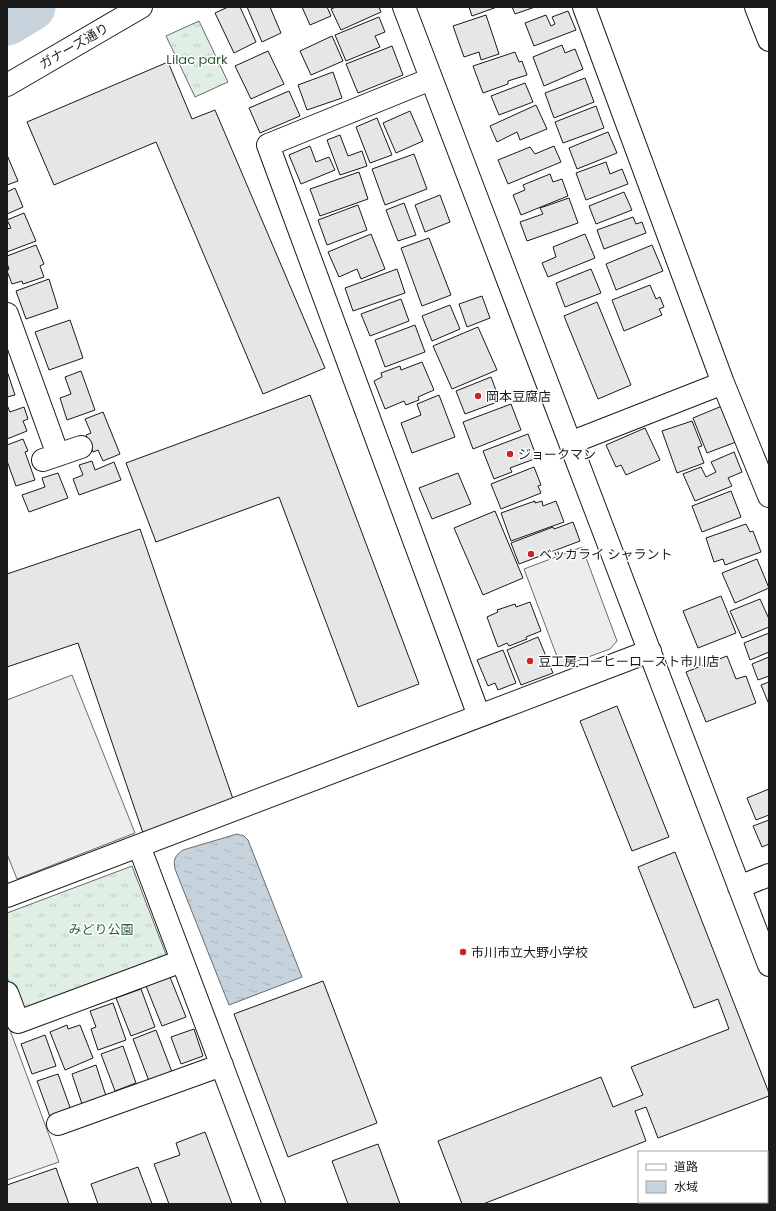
<svg xmlns="http://www.w3.org/2000/svg" width="776" height="1211" font-family="Poppins,'Noto Sans JP',sans-serif">
	<defs>
		<pattern id="grass-tufts" width="24" height="20" patternUnits="userSpaceOnUse"><rect width="24" height="20" fill="#e0efe3"/><path d="M3 7l-1-3M5 7V3M7 7l1-3M15 17l-1-3M17 17v-4M19 17l1-3" fill="none" stroke="#c0ccc2"/></pattern>
		<pattern id="water-ripples" width="26" height="14" patternUnits="userSpaceOnUse"><rect width="26" height="14" fill="#c6d2dc"/><path d="M2 4q2-2 4 0t4 0M15 11q2-2 4 0t4 0" fill="none" stroke="#aab4bc"/></pattern>
	</defs>
	<rect width="100%" height="100%" fill="#fff"/>
	<path fill="url(#grass-tufts)" stroke="#6a6a6a" d="M199 21 228 82 195 97 166 36Z
		M132 866 167 957 20 1012 7 977V913Z"/>
	<path fill="#ededed" stroke="#6a6a6a" d="M582 547 617 641 610 649 561 667 524 569Z
		M72 675 135 833 17 879 7 854V700Z
		M7 1022 59 1162 7 1180Z"/>
	<path fill="url(#water-ripples)" stroke="#6a6a6a" d="M237 834 244 836 248 840 302 977 229 1005 175 869C173 859 175 856 183 850Z"/>
	<g fill="none" stroke-linecap="round" stroke-linejoin="round">
		<path stroke="#c6d2dc" stroke-width="47" d="M7 22 32 7"/>
	</g>
	<path fill="#e6e6e6" stroke="#1a1a1a" d="M228 7H240L256 42 234 53 215 13Z
		M247 7H270L281 33 262 42Z
		M302 7H327L331 16 310 25Z
		M336 7H379L381 12 341 30 331 9Z
		M469 7H497L472 16Z
		M512 7H535L515 14Z
		M568 11 576 30 534 46 525 23 546 15 551 26 555 24 552 17Z
		M486 15 499 54 481 60 479 52 464 57 453 26Z
		M379 17 385 32 375 36 380 47 346 61 335 35Z
		M332 36 343 61 311 75 300 51Z
		M562 45 565 53 575 49 583 69 544 86 533 57Z
		M392 46 403 75 358 93 346 64Z
		M268 51 284 84 251 99 235 66Z
		M515 52 519 62 522 61 527 75 508 81V84L483 93 473 66Z
		M168 62 192 119 215 110 325 368 263 394 156 142 54 185 27 122Z
		M333 72 342 98 307 110 298 85Z
		M585 78 594 102 554 118 545 93Z
		M525 83 533 102 499 115 491 96Z
		M289 91 300 116 260 133 249 108Z
		M536 105 547 129 520 140 517 132 497 142 490 126Z
		M596 106 604 128 563 143 555 122Z
		M410 111 423 141 396 153 383 123Z
		M377 118 392 155 370 163 356 127Z
		M608 132 617 153 577 169 569 148Z
		M340 135 348 156 362 151 367 166 340 175 327 140Z
		M310 146 316 162 329 157 335 170 301 184 289 155Z
		M554 146 561 162 508 184 498 160 530 147 535 154Z
		M414 154 427 189 385 205 372 169Z
		M7 155 18 181 7 185Z
		M606 162 610 174 622 169 628 184 586 200 576 173Z
		M359 172 368 199 320 216 310 189Z
		M550 174 553 182 562 179 568 196 521 215 513 195 525 190 523 185Z
		M15 188 23 207 7 214V192Z
		M624 192 632 210 596 224 589 206Z
		M440 195 450 222 425 232 415 205Z
		M569 198 578 223 527 241 520 222 543 214 540 208Z
		M404 203 416 235 398 241 386 210Z
		M358 205 367 230 327 245 318 220Z
		M24 213 36 241 7 252V229L11 228 7 220Z
		M633 217 636 224 642 222 646 233 604 249 597 230Z
		M371 234 385 269 361 279 357 269 339 277 328 252Z
		M585 234 595 258 548 277 542 263 556 257 553 247Z
		M429 238 451 295 422 306 401 248Z
		M36 245 44 264 40 266 44 277 23 284 22 281 12 284 7 271 9 269 7 263V256Z
		M652 245 663 271 616 290 606 264Z
		M397 269 405 293 353 311 345 288Z
		M591 269 601 293 565 307 556 283Z
		M49 279 58 308 26 319 16 291Z
		M650 285 656 299 660 297 664 307 659 309 662 315 624 331 612 300Z
		M482 296 490 318 467 327 459 304Z
		M401 299 409 321 370 336 361 314Z
		M597 302 631 385 598 399 564 316Z
		M450 305 460 329 432 341 422 316Z
		M70 320 83 358 49 370 35 332Z
		M415 325 425 352 385 367 375 340Z
		M478 327 497 370 452 389 433 346Z
		M422 362 434 390 418 397 419 400 406 405 404 401 385 409 374 381 382 377 381 373 400 366 401 370Z
		M7 371 15 395 7 397Z
		M81 371 95 410 67 420 60 398 71 394 65 377Z
		M491 377 500 401 465 414 456 391Z
		M310 395 419 684 358 707 279 497 156 542 126 463Z
		M439 395 455 437 412 453 401 423 421 415 417 404Z
		M511 404 521 430 473 449 463 422Z
		M7 405 10 412 24 407 28 419 23 421 27 431 7 439Z
		M722 406 736 442 707 453 693 418Z
		M103 412 120 454 103 461 98 450 93 452 86 435 91 433 85 419Z
		M692 421 702 446 698 447 704 463 677 473 662 431Z
		M645 428 660 460 626 475 621 465 616 467 606 445Z
		M528 434 537 458 510 468 512 472 494 479 483 451Z
		M23 439 28 451 25 452 35 480 16 486 7 461V445Z
		M734 452 742 472 728 478 732 486 695 501 683 474 701 467 706 477 716 472 711 462Z
		M92 461 95 470 114 462 121 480 79 495 73 479 83 475 79 465Z
		M534 467 541 485 538 486 541 493 501 509 491 484Z
		M58 473 68 498 29 512 22 495 45 487 42 478Z
		M458 473 471 504 432 519 419 488Z
		M731 491 741 517 702 532 692 506Z
		M535 501V503L542 501 543 506 556 501 564 522 511 541 501 513Z
		M495 511 523 578 483 595 454 528Z
		M573 522 580 541 519 564 511 543 553 527 554 529Z
		M746 524 750 532 753 531 761 552 725 565 723 559 714 562 706 538Z
		M140 529 234 802 143 833 78 643 7 667V574Z
		M757 559 769 588 735 603 722 573Z
		M721 596 736 633 698 648 683 611Z
		M760 599 769 619V627L742 638 730 611Z
		M530 602 541 631 526 637 527 639 509 646 507 643 498 647 487 617 498 612 497 610 515 604 516 607Z
		M769 633V652L750 660 744 643Z
		M538 637 553 673 521 685 507 650Z
		M503 650 516 683 498 690 495 683 488 686 477 660Z
		M727 656 736 679 746 676 756 703 706 722 686 672Z
		M769 657V676L758 680 752 664Z
		M769 682V701L768 702 761 685Z
		M617 706 669 837 632 851 580 721Z
		M769 789V815L756 820 747 798Z
		M769 820V844L762 847 753 826Z
		M675 852 769 1093V1096L658 1138 646 1107 635 1111 646 1141 483 1204H462L438 1141 601 1077 613 1107 643 1095 631 1067 729 1029 718 999 694 1008 638 867Z
		M170 977 186 1017 162 1026 146 986Z
		M323 981 377 1123 288 1157 234 1014Z
		M141 989 155 1027 131 1036 116 998Z
		M113 1003 126 1040 98 1050 91 1029 96 1027 90 1011Z
		M67 1025 68 1029 80 1025 93 1058 65 1070 50 1032Z
		M194 1029 203 1056 181 1064 171 1037Z
		M156 1030 172 1072 149 1081 133 1039Z
		M45 1035 56 1066 32 1074 21 1044Z
		M123 1046 136 1083 115 1091 101 1054Z
		M96 1065 106 1096 82 1104 72 1074Z
		M58 1074 71 1110 50 1117 37 1081Z
		M205 1132 232 1204H169L154 1164 180 1155 176 1143Z
		M378 1144 400 1204H348L332 1161Z
		M138 1167 152 1204H98L91 1184Z
		M56 1168 69 1204H7V1185Z"/>
	<g fill="none" stroke-linecap="round" stroke-linejoin="round">
		<defs>
			<path id="minor" d="M404 7 769 965
				M584 7 723 383 769 496
				M756 7 769 40
				M431 79 268 145 479 716
				M7 85 141 7
				M7 314 58 455
				M570 443 723 383
				M43 460 81 447
				M139 846 274 1204
				M739 887 769 875
				M7 896 650 651
				M7 993 18 1022 182 961
				M58 1124 222 1065
				M767 1171 769 1170
				M678 1204 683 1202"/>
		</defs>
		<use href="#minor" stroke="#1a1a1a" stroke-width="24"/>
		<use href="#minor" stroke="#fff" stroke-width="22"/>
	</g>
	<g fill="#c62828" stroke="#fff" stroke-width="1.5">
		<circle cx="478" cy="396" r="4"/>
		<circle cx="510" cy="454" r="4"/>
		<circle cx="531" cy="554" r="4"/>
		<circle cx="530" cy="661" r="4"/>
		<circle cx="463" cy="952" r="4"/>
	</g>
	<g text-anchor="middle" dominant-baseline="central" stroke-width="3" stroke-linejoin="round" paint-order="stroke">
		<g font-size="13" fill="#1a1a1a" stroke="#fff">
			<text transform="translate(74 46) rotate(-30)">ガナーズ通り</text>
		</g>
		<g font-size="13" fill="#2b5a34" stroke="#fff">
			<text x="197" y="59">Lilac park</text>
			<text x="101" y="929">みどり公園</text>
		</g>
		<g font-size="13" fill="#1a1a1a" stroke="#fff" text-anchor="start">
			<text x="486" y="396">岡本豆腐店</text>
			<text x="518" y="454">ジョークマン</text>
			<text x="539" y="554">ベッカライ シャラント</text>
			<text x="538" y="661">豆工房コーヒーロースト市川店</text>
			<text x="471" y="952">市川市立大野小学校</text>
		</g>
	</g>
	<rect width="776" height="1211" fill="none" stroke="#1a1a1a" stroke-width="16"/>
	<rect x="638" y="1151" width="130" height="52" fill="#ffffff" stroke="#a3a3a3"/>
	<rect x="646" y="1164" width="20" height="6" fill="#ffffff" stroke="#a3a3a3"/>
	<text x="674" y="1171" font-size="12" fill="#1a1a1a">道路</text>
	<rect x="646" y="1181" width="20" height="12" fill="url(#water-ripples)" stroke="#a3a3a3"/>
	<text x="674" y="1191" font-size="12" fill="#1a1a1a">水域</text>
</svg>
